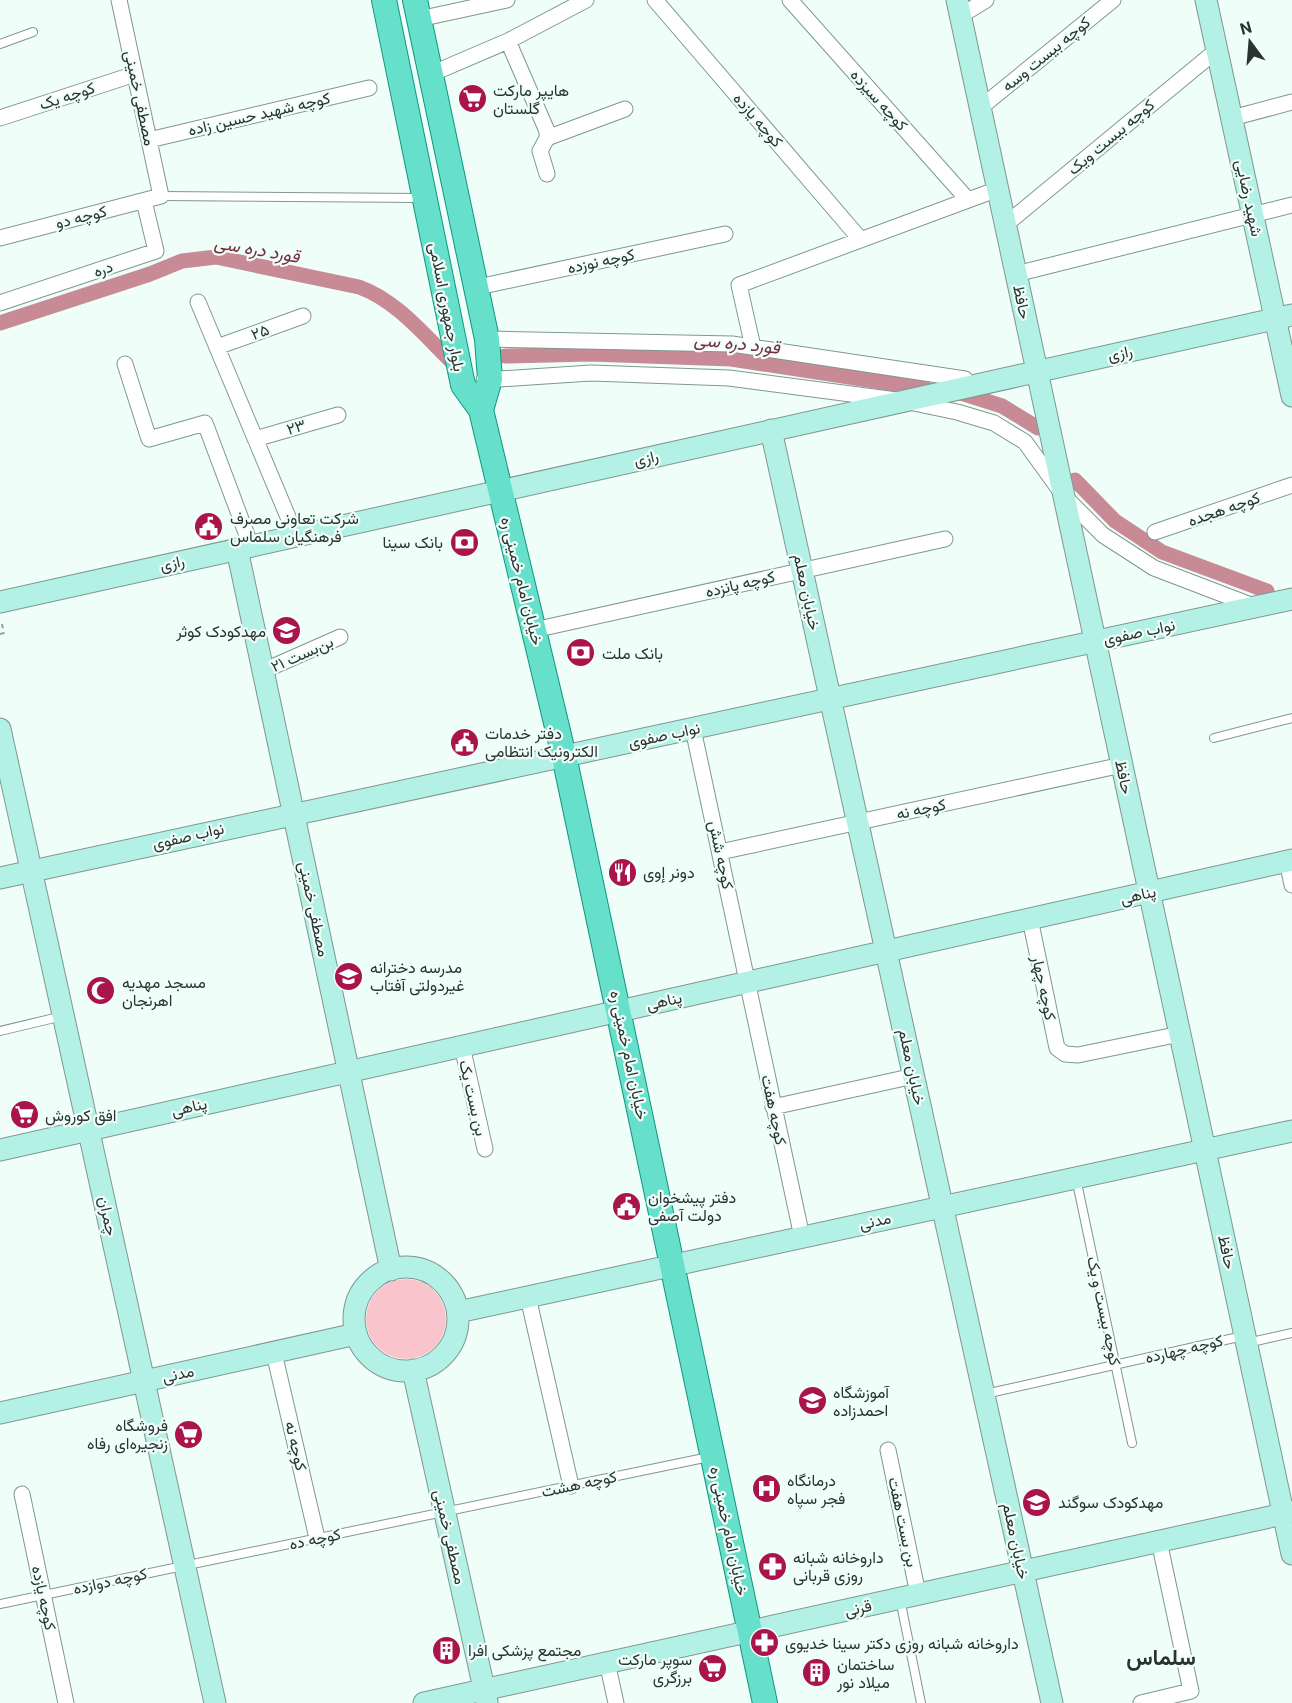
<svg xmlns="http://www.w3.org/2000/svg" width="1292" height="1703" font-family="Roboto,Vazirmatn,sans-serif">
	<rect width="100%" height="100%" fill="#effef9"/>
	<path fill="#fac4cd" d="M366 1319a40 40 0 1 1 80 0a40 40 0 1 1-80 0Z"/>
	<g fill="none" stroke-linecap="round" stroke-linejoin="round">
		<path stroke="#c88b96" stroke-width="15" d="M0 323 150 274 182 261 216 257 359 287C396 300 424 335 452 362
			M505 356 591 354 731 359 927 389
			M961 393 1002 406 1038 428
			M1075 480 1115 521 1162 552 1267 591"/>
		<defs>
			<path id="lane" d="M0 44 33 32
				M161 196 421 198
				M1214 738 1292 718
				M0 1031 63 1016
				M1076 1178 1132 1443
				M1247 1343 1292 1333
				M985 1394 1243 1336
				M900 1599 921 1703
				M0 1604 709 1457"/>
			<path id="street" d="M655 0 861 240
				M790 0 968 200
				M960 16 986 0
				M419 19 507 0
				M508 41 547 131V138L540 151 547 174
				M431 74 508 41 586 0
				M980 108 1113 0
				M0 118 135 74
				M1232 118 1292 102
				M547 138 625 109
				M149 140 369 88
				M1005 225 1217 50
				M0 238 161 196 119 0
				M1016 274 1292 205
				M478 287 725 234
				M198 302 296 536
				M0 303 156 251 144 201
				M487 339 732 344 965 379
				M217 347 303 316
				M753 347 739 285 998 189
				M125 364 149 439 205 423 251 546
				M484 380 591 373 729 378 904 401 957 412 994 423 1025 442 1064 496 1103 535 1154 568 1256 607
				M255 439 338 415
				M1155 532 1292 485
				M534 630 945 539
				M263 671 340 637
				M693 729 802 1237
				M720 852 1122 765
				M1287 861 1292 885
				M1030 919 1057 1048 1065 1054 1078 1055 1180 1034
				M462 1046 485 1149
				M773 1107 914 1076
				M528 1297 571 1486
				M274 1353 317 1538
				M888 1450 918 1594
				M22 1494 66 1703
				M607 1662 616 1703
				M1141 1703 1191 1691 1159 1541"/>
			<path id="secondary" d="M957 0 1292 1554
				M1206 0 1292 396
				M771 430 1052 1703
				M237 549 391 1270
				M0 602 1292 315
				M0 729 215 1703
				M0 878 1292 599
				M0 1150 1292 860
				M354 1319a52 52 0 1 1 104 0a52 52 0 1 1-104 0Z
				M458 1312 1292 1131
				M413 1370 487 1702
				M0 1413 356 1334
				M424 1703 1292 1512"/>
			<path id="primary" d="M384 0 463 385 481 410 564 756 765 1703
				M415 0 487 339 490 379 481 410"/>
		</defs>
		<use href="#lane" stroke="#80978f" stroke-width="10"/>
		<use href="#street" stroke="#80978f" stroke-width="17"/>
		<use href="#secondary" stroke="#80978f" stroke-width="23"/>
		<use href="#primary" stroke="#0f967f" stroke-width="26"/>
		<path stroke="#97a39f" stroke-width="2" stroke-dasharray="4.5 4.5" stroke-linecap="butt" d="M0 634 4 633 1 620"/>
		<use href="#lane" stroke="#fff" stroke-width="8"/>
		<use href="#street" stroke="#fff" stroke-width="15"/>
		<use href="#secondary" stroke="#b3f0e5" stroke-width="21"/>
		<use href="#primary" stroke="#67e0cb" stroke-width="24"/>
	</g>
	<defs>
		<symbol id="supermarket-disc" viewBox="-11 -11 22 22"><circle r="9.5" fill="#a9154a" stroke="#effef9"/><path d="M-6-5.5h2.5l.6 2H6L4.5 2H-2.5L-4.4-4H-6ZM-1.5 3.2a1.3 1.3 0 1 0 .1 0ZM3 3.2a1.3 1.3 0 1 0 .1 0Z" fill="#fff"/></symbol>
		<symbol id="civic-disc" viewBox="-11 -11 22 22"><circle r="9.5" fill="#a9154a" stroke="#effef9"/><path d="M-.6-6.5H3V-4.5H.6V-3L4-1V1h2V6H-6V1h2V-1L-.6-3ZM-1.2 2.5V6h2.4V2.5Z" fill="#fff"/></symbol>
		<symbol id="bank-disc" viewBox="-11 -11 22 22"><circle r="9.5" fill="#a9154a" stroke="#effef9"/><path d="M-6-4H6V4H-6ZM0-2.3a2.3 2.3 0 1 0 0 4.6a2.3 2.3 0 1 0 0-4.6Z" fill="#fff"/></symbol>
		<symbol id="school-disc" viewBox="-11 -11 22 22"><circle r="9.5" fill="#a9154a" stroke="#effef9"/><path d="M0-5L7-2L0 1L-7-2ZM-4 1L0 2.5L4 1V4Q0 6-4 4Z" fill="#fff"/></symbol>
		<symbol id="restaurant-disc" viewBox="-11 -11 22 22"><circle r="9.5" fill="#a9154a" stroke="#effef9"/><path d="M-5-6h1v4h1v-4h1v4h1v-4h1v5L-1.5 .5V6h-2V.5L-5-1ZM5-6V6H3V1.5H1.5Q1.5-4 5-6Z" fill="#fff"/></symbol>
		<symbol id="mosque-disc" viewBox="-11 -11 22 22"><circle r="9.5" fill="#a9154a" stroke="#effef9"/><path d="M3.5-4.9A6 6 0 1 0 3.5 4.9A5 5 0 1 1 3.5-4.9Z" fill="#fff"/></symbol>
		<symbol id="hospital-disc" viewBox="-11 -11 22 22"><circle r="9.5" fill="#a9154a" stroke="#effef9"/><path d="M-5-5h3v3.5h4V-5h3V5h-3V1.5h-4V5h-3Z" fill="#fff"/></symbol>
		<symbol id="pharmacy-disc" viewBox="-11 -11 22 22"><circle r="9.5" fill="#a9154a" stroke="#effef9"/><path d="M-2-6h4v4h4v4h-4v4h-4v-4h-4v-4h4Z" fill="#fff"/></symbol>
		<symbol id="building-disc" viewBox="-11 -11 22 22"><circle r="9.5" fill="#a9154a" stroke="#effef9"/><path d="M-4-6H4V6H1V3H-1V6H-4ZM-2.5-4.3h1.7v1.8h-1.7ZM.8-4.3h1.7v1.8H.8ZM-2.5-1h1.7V.8h-1.7ZM.8-1h1.7V.8H.8Z" fill="#fff"/></symbol>
	</defs>
	<g fill-rule="evenodd">
		<use href="#supermarket-disc" x="456" y="82" width="33" height="33"/>
		<use href="#civic-disc" x="192" y="510" width="33" height="33"/>
		<use href="#bank-disc" x="448" y="526" width="33" height="33"/>
		<use href="#school-disc" x="270" y="614" width="33" height="33"/>
		<use href="#bank-disc" x="564" y="636" width="33" height="33"/>
		<use href="#civic-disc" x="448" y="726" width="33" height="33"/>
		<use href="#restaurant-disc" x="606" y="856" width="33" height="33"/>
		<use href="#school-disc" x="332" y="960" width="33" height="33"/>
		<use href="#mosque-disc" x="84" y="974" width="33" height="33"/>
		<use href="#supermarket-disc" x="8" y="1098" width="33" height="33"/>
		<use href="#civic-disc" x="610" y="1190" width="33" height="33"/>
		<use href="#school-disc" x="796" y="1384" width="33" height="33"/>
		<use href="#supermarket-disc" x="172" y="1418" width="33" height="33"/>
		<use href="#hospital-disc" x="750" y="1472" width="33" height="33"/>
		<use href="#school-disc" x="1020" y="1486" width="33" height="33"/>
		<use href="#pharmacy-disc" x="756" y="1550" width="33" height="33"/>
		<use href="#pharmacy-disc" x="748" y="1626" width="33" height="33"/>
		<use href="#building-disc" x="430" y="1634" width="33" height="33"/>
		<use href="#supermarket-disc" x="696" y="1652" width="33" height="33"/>
		<use href="#building-disc" x="800" y="1656" width="33" height="33"/>
	</g>
	<g text-anchor="middle" dominant-baseline="central" stroke-width="4.5" stroke-linejoin="round" paint-order="stroke">
		<g font-size="16" fill="#2a3330" stroke="#effef9">
			<text transform="translate(1046 54) rotate(-39)">کوچه بیست وسه</text>
			<text transform="translate(67 96) rotate(-18)">کوچه یک</text>
			<text transform="translate(140 98) rotate(78)">مصطفی خمینی</text>
			<text transform="translate(879 100) rotate(48)">کوچه سیزده</text>
			<text transform="translate(259 114) rotate(-13)">کوچه شهید حسین زاده</text>
			<text transform="translate(758 120) rotate(49)">کوچه یازده</text>
			<text transform="translate(1111 137) rotate(-40)">کوچه بیست ویک</text>
			<text transform="translate(1249 198) rotate(78)">شهید رضایی</text>
			<text transform="translate(81 217) rotate(-14)">کوچه دو</text>
			<text transform="translate(601 261) rotate(-12)">کوچه نوزده</text>
			<text transform="translate(103 269) rotate(-19)">دره</text>
			<text transform="translate(1022 302) rotate(78)">حافظ</text>
			<text transform="translate(447 307) rotate(79)">بلوار جمهوری اسلامی</text>
			<text transform="translate(260 332) rotate(-20)">۲۵</text>
			<text transform="translate(1120 353) rotate(-12)">رازی</text>
			<text transform="translate(296 427) rotate(-16)">۲۳</text>
			<text transform="translate(646 458) rotate(-13)">رازی</text>
			<text transform="translate(1224 509) rotate(-19)">کوچه هجده</text>
			<text transform="translate(172 563) rotate(-13)">رازی</text>
			<text transform="translate(522 581) rotate(76)">خیابان امام خمینی ره</text>
			<text transform="translate(740 584) rotate(-13)">کوچه پانزده</text>
			<text transform="translate(807 592) rotate(78)">خیابان معلم</text>
			<text transform="translate(1139 632) rotate(-12)">نواب صفوی</text>
			<text transform="translate(302 654) rotate(-24)">بن‌بست ۲۱</text>
			<text transform="translate(664 735) rotate(-12)">نواب صفوی</text>
			<text transform="translate(1124 777) rotate(78)">حافظ</text>
			<text transform="translate(921 809) rotate(-12)">کوچه نه</text>
			<text transform="translate(188 836) rotate(-13)">نواب صفوی</text>
			<text transform="translate(721 855) rotate(78)">کوچه شش</text>
			<text transform="translate(1138 895) rotate(-13)">پناهی</text>
			<text transform="translate(314 909) rotate(78)">مصطفی خمینی</text>
			<text transform="translate(1044 988) rotate(78)">کوچه چهار</text>
			<text transform="translate(664 1001) rotate(-13)">پناهی</text>
			<text transform="translate(629 1055) rotate(78)">خیابان امام خمینی ره</text>
			<text transform="translate(912 1067) rotate(78)">خیابان معلم</text>
			<text transform="translate(473 1098) rotate(77)">بن بست یک</text>
			<text transform="translate(189 1107) rotate(-13)">پناهی</text>
			<text transform="translate(774 1110) rotate(78)">کوچه هفت</text>
			<text transform="translate(108 1216) rotate(78)">چمران</text>
			<text transform="translate(875 1221) rotate(-12)">مدنی</text>
			<text transform="translate(1227 1252) rotate(78)">حافظ</text>
			<text transform="translate(1104 1311) rotate(78)">کوچه بیست و یک</text>
			<text transform="translate(1184 1349) rotate(-13)">کوچه چهارده</text>
			<text transform="translate(178 1374) rotate(-12)">مدنی</text>
			<text transform="translate(296 1446) rotate(77)">کوچه نه</text>
			<text transform="translate(579 1484) rotate(-12)">کوچه هشت</text>
			<text transform="translate(903 1522) rotate(78)">بن بست هفت</text>
			<text transform="translate(729 1531) rotate(78)">خیابان امام خمینی ره</text>
			<text transform="translate(450 1537) rotate(77)">مصطفی خمینی</text>
			<text transform="translate(315 1539) rotate(-12)">کوچه ده</text>
			<text transform="translate(1016 1541) rotate(78)">خیابان معلم</text>
			<text transform="translate(110 1581) rotate(-12)">کوچه دوازده</text>
			<text transform="translate(44 1598) rotate(78)">کوچه یازده</text>
			<text transform="translate(858 1608) rotate(-13)">قرنی</text>
		</g>
		<g font-size="16" fill="#2a3330" stroke="#effef9" text-anchor="start">
			<text x="493" y="90">هایپر مارکت<tspan x="493" dy="18">گلستان</tspan></text>
			<text x="230" y="518">شرکت تعاونی مصرف<tspan x="230" dy="18">فرهنگیان سلماس</tspan></text>
			<text x="443" y="542" text-anchor="end">بانک سینا</text>
			<text x="266" y="631" text-anchor="end">مهدکودک کوثر</text>
			<text x="602" y="653">بانک ملت</text>
			<text x="485" y="733">دفتر خدمات<tspan x="485" dy="18">الکترونیک انتظامی</tspan></text>
			<text x="643" y="872">دونر إوی</text>
			<text x="370" y="967">مدرسه دخترانه<tspan x="370" dy="18">غیردولتی آفتاب</tspan></text>
			<text x="122" y="982">مسجد مهدیه<tspan x="122" dy="18">اهرنجان</tspan></text>
			<text x="45" y="1115">افق کوروش</text>
			<text x="648" y="1197">دفتر پیشخوان<tspan x="648" dy="18">دولت آصفی</tspan></text>
			<text x="833" y="1392">آموزشگاه<tspan x="833" dy="18">احمدزاده</tspan></text>
			<text x="168" y="1425" text-anchor="end">فروشگاه<tspan x="168" dy="18">زنجیره‌ای رفاه</tspan></text>
			<text x="787" y="1480">درمانگاه<tspan x="787" dy="18">فجر سپاه</tspan></text>
			<text x="1058" y="1502">مهدکودک سوگند</text>
			<text x="793" y="1557">داروخانه شبانه<tspan x="793" dy="18">روزی قربانی</tspan></text>
			<text x="785" y="1643">داروخانه شبانه روزی دکتر سینا خدیوی</text>
			<text x="468" y="1650">مجتمع پزشکی افرا</text>
			<text x="692" y="1659" text-anchor="end">سوپر مارکت<tspan x="692" dy="18">برزگری</tspan></text>
			<text x="837" y="1664">ساختمان<tspan x="837" dy="18">میلاد نور</tspan></text>
		</g>
		<g font-size="18" font-style="italic" fill="#752a3d" stroke="#effef9">
			<text transform="translate(257 249) rotate(10)">قورد دره سی</text>
			<text transform="translate(737 343) rotate(6)">قورد دره سی</text>
		</g>
		<g font-size="22" font-weight="bold" fill="#2a3330" stroke="#effef9">
			<text x="1161" y="1657">سلماس</text>
		</g>
	</g>
	<g transform="translate(1250 42) rotate(344)" stroke="#effef9" stroke-width="4.5" paint-order="stroke">
	<path d="M0-4.5L10 22L0 15L-10 22Z" fill="#2a3330"/>
	<text y="-9" font-size="16" font-weight="bold" text-anchor="middle" fill="#2a3330">N</text>
	</g>
</svg>
